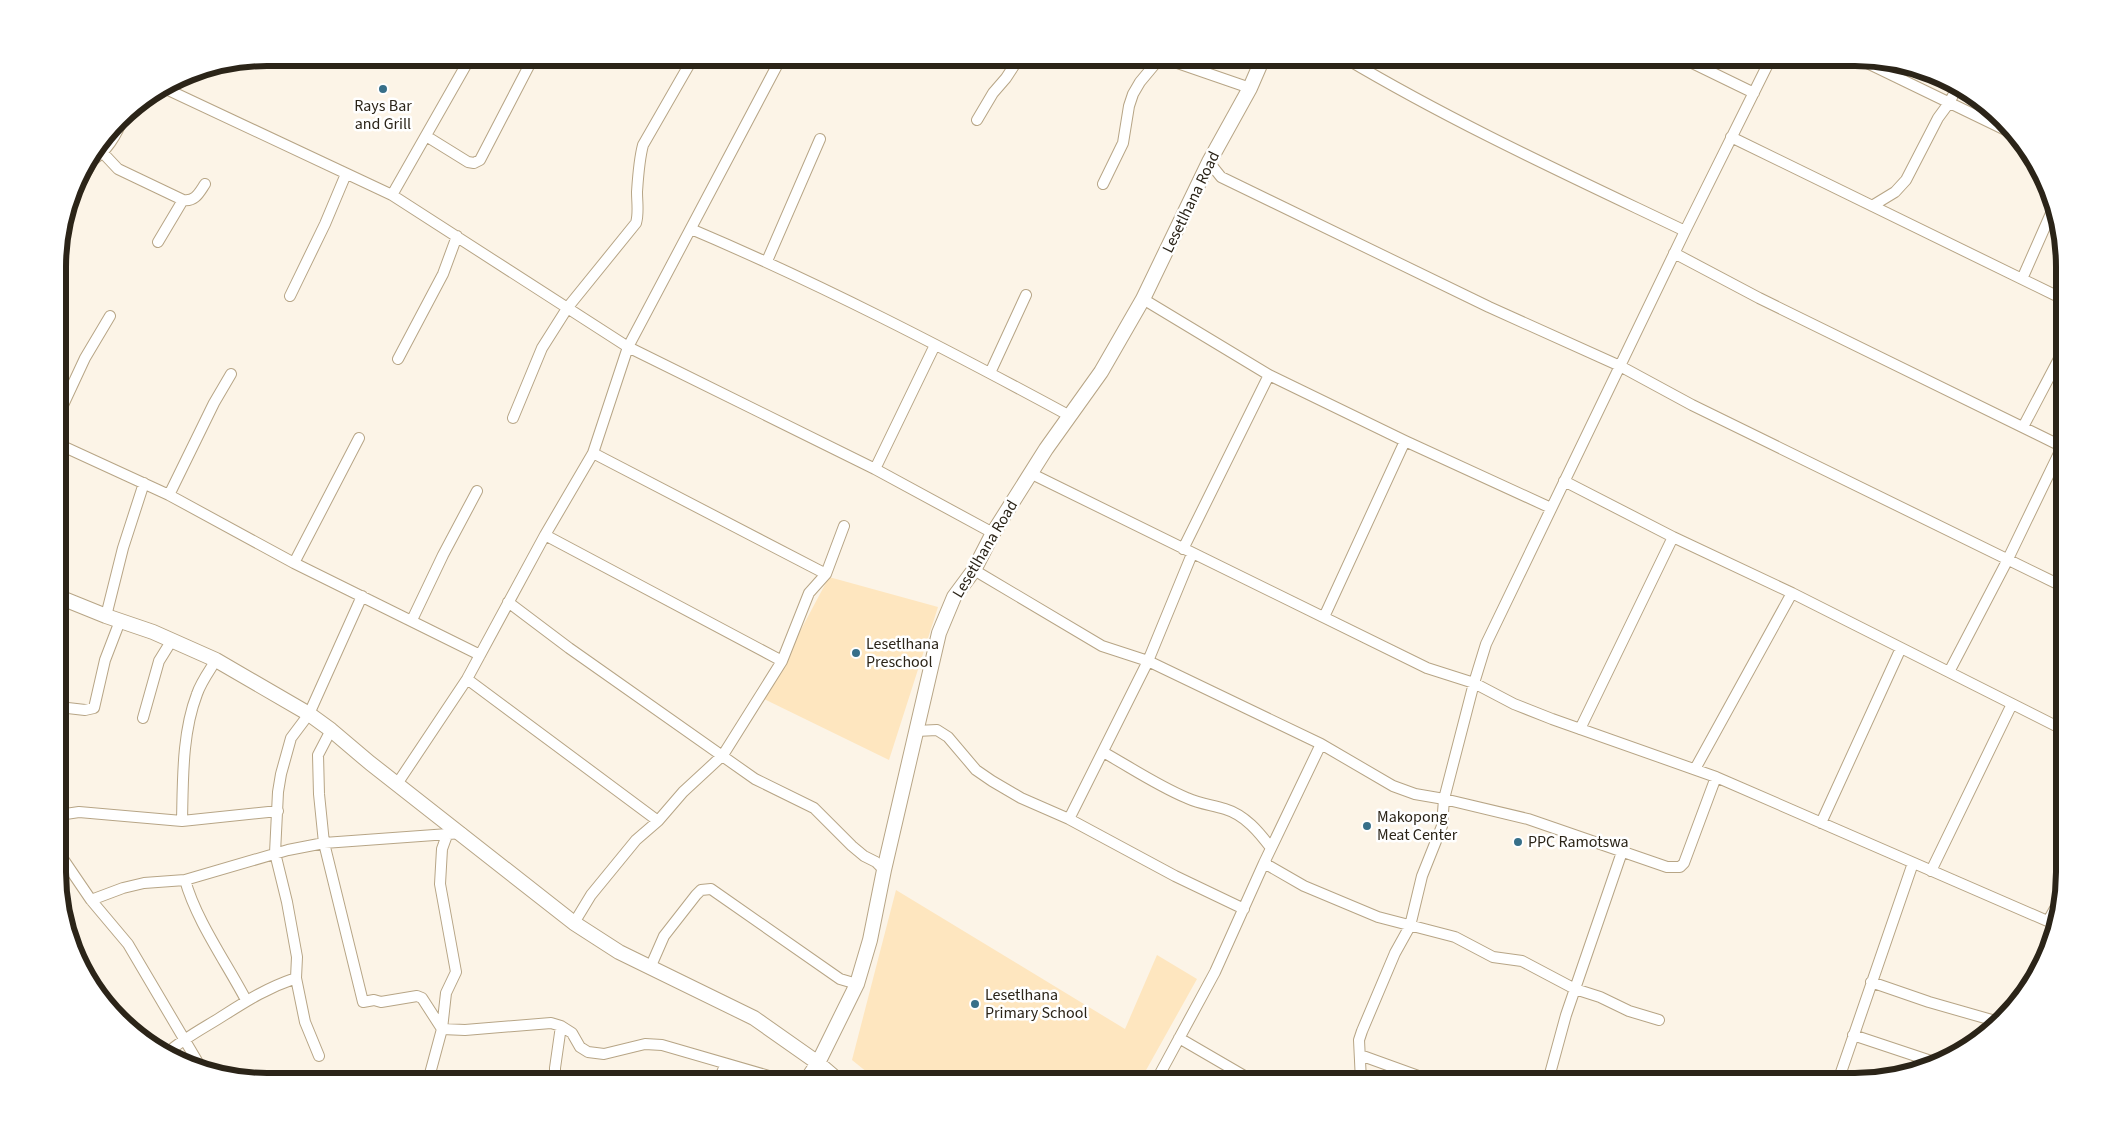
<svg xmlns="http://www.w3.org/2000/svg" width="2122" height="1139" font-family="'Source Sans 3',sans-serif">
	<rect width="100%" height="100%" fill="#fcf4e7"/>
	<path fill="#fee6bf" d="M829 577 938 607 889 760 764 699Z
		M896 890 1125 1029 1157 955 1197 979 1140 1081H878L852 1060Z"/>
	<g fill="none" stroke-linecap="round" stroke-linejoin="round">
		<defs>
			<path id="minor" d="M1163 58 1250 88
				M1345 58C1454 123 1570 176 1685 231
				M1682 58 1754 93
				M1859 59 2016 135
				M164 88 392 195 628 347 875 469 993 533
				M977 120 993 93 1006 78 1019 58
				M426 136 468 162 474 163 480 160 533 58
				M1731 137 2063 299
				M102 152 118 169 183 200C195 202 199 193 205 184
				M90 161C105 155 118 133 123 117
				M1209 162 1221 177 1489 307 1620 366 1692 405 2064 587
				M1103 184 1123 143 1129 106 1133 94 1140 82 1160 58
				M74 195 93 160
				M392 195 470 58
				M1872 206 1895 192 1906 180 1938 118 1949 103 1958 86
				M691 229C821 284 946 349 1070 416
				M158 242 183 200
				M1674 253 1759 298 2063 447
				M767 261 820 139
				M2022 279 2052 211
				M290 296 325 224 346 174
				M1143 299 1269 375 1405 441 1551 508
				M398 359 443 274 457 236
				M990 373 1026 295
				M58 416 85 358 110 316
				M513 418 542 348 568 307 636 223C639 213 637 203 637 192 638 177 639 160 643 145L693 58
				M2023 427 2063 351
				M58 444 169 495 294 563 480 655
				M593 453 826 574
				M875 469 935 345
				M1032 474 1427 668 1474 683 1514 704 1552 719 1716 777 2052 923
				M1564 481 1673 537 1792 593 2064 730
				M169 495 214 403 231 374
				M545 535 782 661
				M1183 549 1269 375
				M294 563 359 438
				M974 570 1102 646 1148 661 1321 744 1393 786 1415 794 1444 799 1528 819 1667 867H1680L1684 863 1716 777
				M508 602 569 648 755 779 814 808 852 846 864 856 876 862 884 870
				M106 616 123 548 144 483
				M1324 617 1405 441
				M412 620 443 555 477 491
				M1949 672 2007 561 2062 447
				M467 679 658 821
				M59 707 85 710 94 708 105 660 120 621
				M143 718 159 661 172 640
				M1580 729 1673 537
				M331 730 318 755 319 794 324 843 363 1002 374 1000 381 1002 417 996 422 998 442 1029 465 1030 551 1023 561 1026 572 1033 580 1047 588 1052 604 1054 645 1044 662 1045 786 1081
				M916 731 937 730 948 737 976 770 992 781 1021 798 1069 819 1175 876 1244 909
				M1103 752C1130 767 1158 786 1187 798 1200 804 1212 805 1225 809 1245 815 1259 832 1271 848
				M1695 769 1792 593
				M397 784 467 679 545 535 593 453 628 347 781 58
				M59 815 79 812 182 821 278 811
				M1069 819 1148 661 1192 554
				M182 821C183 779 182 733 197 694 201 682 210 670 216 660
				M1821 823 1901 648
				M59 853 91 900 128 944 200 1066
				M1264 863 1304 886 1378 917 1455 937 1493 957 1522 961 1575 989 1600 997 1629 1011 1659 1020
				M1931 871 2012 704
				M185 880C196 920 226 962 246 1000
				M91 900 123 888 144 883 185 880 288 850 324 843 462 833
				M2048 921 2057 905
				M574 923 591 895 636 840 658 821 683 792 723 755 782 661 809 593 826 574 844 526
				M650 968 664 936 696 895 701 890 711 889 840 979 857 984
				M1871 982 1929 1002 1999 1022
				M1853 1035 1937 1063
				M1179 1038 1253 1081
				M167 1053C183 1039 200 1030 218 1019 245 1002 264 989 296 978
				M1360 1055 1432 1081
				M319 1056 305 1022 296 978 297 957 287 902 275 853 278 792 281 774 291 738 309 714 362 596
				M428 1081 442 1029 446 993 456 972 440 884 442 849 447 835
				M555 1081V1068L561 1026
				M718 1081 726 1064
				M1156 1081 1215 972 1264 863 1321 744
				M1361 1081 1359 1040 1362 1031 1395 953 1410 926 1422 876 1442 826 1444 799 1474 683 1486 644 1685 231 1771 58
				M1548 1081 1566 1015 1622 852
				M1838 1081 1913 863"/>
			<path id="tertiary" d="M59 597 106 616 153 632 216 660 309 714 331 730 370 763 574 923 619 952 754 1018 818 1063 839 1081
				M806 1081 818 1063 857 984 870 940 884 870 939 633 954 597 974 570 993 533 1046 449 1101 372 1143 299 1209 162 1250 88 1263 58"/>
		</defs>
		<use href="#minor" stroke="#b7a586" stroke-width="12"/>
		<use href="#tertiary" stroke="#b7a586" stroke-width="16"/>
		<use href="#minor" stroke="#fff" stroke-width="10"/>
		<use href="#tertiary" stroke="#fff" stroke-width="14"/>
	</g>
	<g fill="#376f89" stroke="#fff" stroke-width="2">
		<circle cx="383" cy="89" r="5"/>
		<circle cx="856" cy="653" r="5"/>
		<circle cx="1367" cy="826" r="5"/>
		<circle cx="1518" cy="842" r="5"/>
		<circle cx="975" cy="1004" r="5"/>
	</g>
	<g text-anchor="middle" dominant-baseline="central" stroke-width="5" stroke-linejoin="round" paint-order="stroke">
		<g font-size="16" fill="#2b2418" stroke="#fff" text-anchor="start">
			<text x="383" y="106" text-anchor="middle">Rays Bar<tspan x="383" dy="18">and Grill</tspan></text>
			<text x="866" y="644">Lesetlhana<tspan x="866" dy="18">Preschool</tspan></text>
			<text x="1377" y="817">Makopong<tspan x="1377" dy="18">Meat Center</tspan></text>
			<text x="1528" y="842">PPC Ramotswa</text>
			<text x="985" y="995">Lesetlhana<tspan x="985" dy="18">Primary School</tspan></text>
		</g>
		<g font-size="16" fill="#2b2418" stroke="#fff">
			<text transform="translate(1191 202) rotate(-64)">Lesetlhana Road</text>
			<text transform="translate(985 549) rotate(-59)">Lesetlhana Road</text>
		</g>
	</g>
	<path d="M0 0H2122V1139H0ZM267 66H1855A201 201 0 0 1 2056 267V872A201 201 0 0 1 1855 1073H267A201 201 0 0 1 66 872V267A201 201 0 0 1 267 66Z" fill="#fff" fill-rule="evenodd"/>
	<path fill="none" stroke="#2b2418" stroke-width="6" d="M267 66H1855A201 201 0 0 1 2056 267V872A201 201 0 0 1 1855 1073H267A201 201 0 0 1 66 872V267A201 201 0 0 1 267 66Z"/>
</svg>
